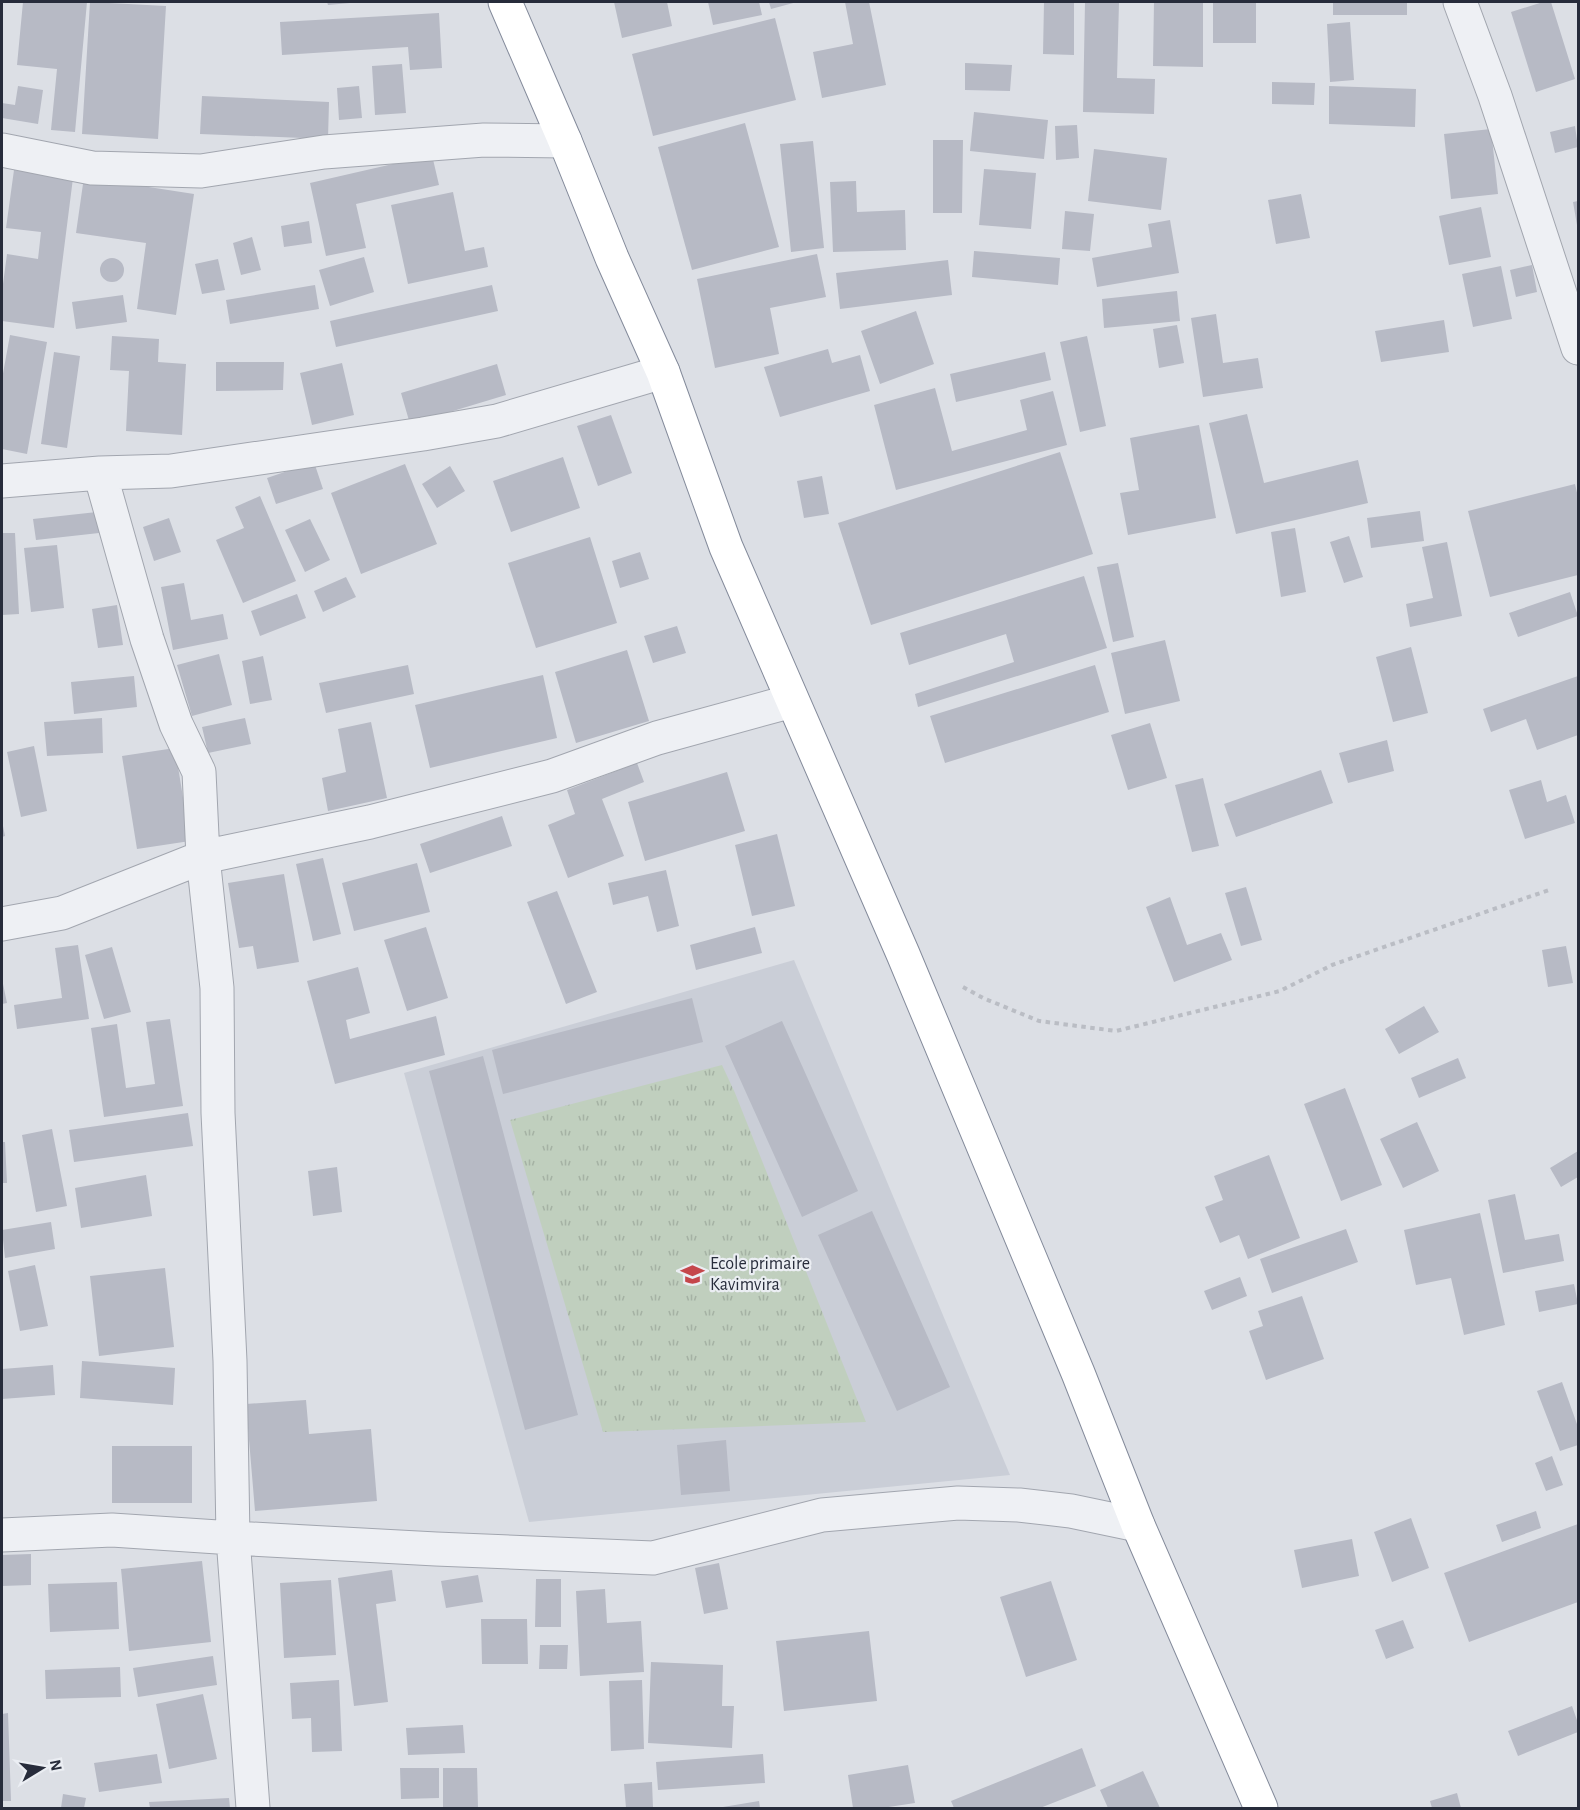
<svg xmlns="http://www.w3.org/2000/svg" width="1580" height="1810" font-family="'Alegreya Sans',sans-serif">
	<defs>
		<pattern id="grass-tufts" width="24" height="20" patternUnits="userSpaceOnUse" patternTransform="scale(1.5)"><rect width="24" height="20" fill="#c0cfbe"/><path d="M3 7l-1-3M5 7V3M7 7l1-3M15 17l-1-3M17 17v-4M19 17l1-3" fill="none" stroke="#a5b2a4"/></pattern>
	</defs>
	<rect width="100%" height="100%" fill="#dcdfe5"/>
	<path fill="#caced7" d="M794 960 1010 1475 529 1522 404 1073Z"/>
	<path fill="url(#grass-tufts)" d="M722 1065 735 1093 866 1422 603 1432 510 1120Z"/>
	<path fill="#b7bac5" d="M23 2H87L75 132 51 130 57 69 17 65Z
		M90 2 166 6 158 139 82 134Z
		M327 2H350V3L328 5Z
		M614 2H667L672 26 622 38Z
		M708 2H759L762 15 713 25Z
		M769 2H797L771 9Z
		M845 2H869L886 85 822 98 813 52 853 44Z
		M1044 2H1074V55L1043 54Z
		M1085 2H1119L1117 78 1155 79 1154 114 1083 112Z
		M1154 2H1203V67L1153 66Z
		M1213 2H1256V43H1213Z
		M1333 2H1407V15H1333Z
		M1543 2H1551L1575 79 1536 92 1511 12Z
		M439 13 442 68 410 70 408 47 282 55 280 22Z
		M775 18 796 100 653 136 632 54Z
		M1350 22 1354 80 1330 82 1327 24Z
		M965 63 1012 65 1010 91 965 90Z
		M402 64 406 113 375 115 372 66Z
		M1272 82 1315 83 1314 105 1272 104Z
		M18 86 43 90 38 124 2 118V103L15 105Z
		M359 86 362 118 339 120 337 88Z
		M1329 86 1416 89 1415 127 1329 124Z
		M202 96 329 102 328 139 200 134Z
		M974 112 1048 120 1044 159 970 151Z
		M745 123 779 247 692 270 658 147Z
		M1077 125 1079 158 1056 160 1055 126Z
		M1575 126 1578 147 1555 153 1550 132Z
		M1491 129 1498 194 1451 199 1444 134Z
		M933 140H963L962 213H933Z
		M813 141 824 248 791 252 780 144Z
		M1094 149 1167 158 1161 210 1088 201Z
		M432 155 439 185 356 204 366 248 326 256 310 183Z
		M984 169 1036 173 1031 229 979 225Z
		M14 170 73 178 54 328 2 321V284H3L7 254 38 259 41 232 6 228Z
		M84 177 194 194 176 315 137 309 146 243 76 233Z
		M856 181 857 212 905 210 906 250 833 252 830 182Z
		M453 192 465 251 484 247 488 267 408 284 391 205Z
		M1301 194 1310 238 1276 244 1268 200Z
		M1578 201V225H1577L1573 202Z
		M1481 207 1491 257 1449 265 1439 216Z
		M1065 211 1094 214 1090 251 1062 249Z
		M1170 220 1179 273 1097 287 1092 258 1152 247 1148 224Z
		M309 221 312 243 284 247 281 226Z
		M252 237 261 270 241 275 233 243Z
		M974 251 1060 258 1058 285 972 277Z
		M817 254 826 297 770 308 779 354 715 368 697 279Z
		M364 257 374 292 330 306 319 270Z
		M100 270a12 12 0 1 1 24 0a12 12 0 1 1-24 0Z
		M218 259 225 290 202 294 195 264Z
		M948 260 952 295 840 309 836 273Z
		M1532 265 1537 292 1516 297 1510 270Z
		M1501 266 1512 319 1473 327 1462 274Z
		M315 285 319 309 230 324 226 300Z
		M492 285 498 311 336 347 330 321Z
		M1177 291 1180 321 1104 328 1102 299Z
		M123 295 127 322 76 329 72 302Z
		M916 311 934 364 880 384 861 331Z
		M1216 314 1223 363 1258 358 1263 388 1203 397 1191 318Z
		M1444 320 1449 352 1381 362 1375 331Z
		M1177 325 1184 363 1159 368 1153 329Z
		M10 335 47 342 27 454 2 449V379Z
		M112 336 159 339 158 362 186 364 182 435 126 431 129 371 110 370Z
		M1087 336 1106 426 1080 432 1060 342Z
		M828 349 832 363 860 355 870 391 780 417 764 367Z
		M54 352 80 356 67 448 41 444Z
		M1045 352 1051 380 956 402 950 374Z
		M216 362H284L283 390 216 391Z
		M342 363 354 415 312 425 300 373Z
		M497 364 506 395 410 424 401 393Z
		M935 388 952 451 1027 430 1020 400 1053 391 1067 445 896 490 874 405Z
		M1247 414 1264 483 1358 460 1368 503 1236 534 1209 423Z
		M611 415 632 473 598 486 577 426Z
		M1199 425 1216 518 1128 535 1120 493 1139 490 1130 438Z
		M1060 452 1093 554 871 625 838 523Z
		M563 457 580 508 511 532 493 481Z
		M314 462 323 489 276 504 267 478Z
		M405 464 437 544 361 574 331 493Z
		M450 466 465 491 437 508 422 484Z
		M822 476 829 514 804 518 797 481Z
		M1575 484 1578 497V575L1490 597 1468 511Z
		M260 496 296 581 243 603 216 540 244 528 235 507Z
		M106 511 108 532 36 540 33 519Z
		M1420 511 1424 541 1371 548 1367 518Z
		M169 518 181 552 154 561 143 527Z
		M310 519 330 560 305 572 285 530Z
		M1295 528 1306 592 1281 597 1271 532Z
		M2 533H15L19 614 2 615Z
		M1349 536 1363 577 1344 583 1330 542Z
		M590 537 617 623 536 648 508 563Z
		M1447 542 1462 616 1410 627 1406 604 1433 598 1422 547Z
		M57 545 64 608 31 612 24 548Z
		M640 552 649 579 620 588 612 561Z
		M1118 563 1134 637 1113 642 1097 567Z
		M1084 576 1107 648 918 707 915 694 1014 662 1006 634 909 665 900 633Z
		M346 577 356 597 323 612 314 591Z
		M184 583 191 620 223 614 228 639 173 650 161 587Z
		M1570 592 1578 616 1518 637 1509 613Z
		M297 594 306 618 260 636 251 611Z
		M117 605 123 645 98 648 92 609Z
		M677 626 686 653 653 663 644 636Z
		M1165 640 1180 701 1125 714 1111 653Z
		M1411 647 1428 713 1393 722 1376 657Z
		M627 650 649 721 576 743 555 672Z
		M219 654 232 705 192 716 177 665Z
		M263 656 272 700 250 704 242 661Z
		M408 665 414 694 326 713 319 683Z
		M1095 665 1109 712 945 763 930 716Z
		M543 675 557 738 430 768 415 705Z
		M134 676 137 707 74 714 71 682Z
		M1578 676V735L1537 750 1526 719 1491 732 1483 709Z
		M102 718 103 753 47 756 44 722Z
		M245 718 251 744 208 753 202 727Z
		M371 722 387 798 328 811 322 778 346 772 338 729Z
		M1150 723 1167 778 1128 790 1111 735Z
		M1387 740 1394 771 1348 783 1339 753Z
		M34 746 47 811 21 817 7 752Z
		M175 748 190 841 137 849 122 756Z
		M637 763 644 782 602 799 624 856 568 878 548 825 575 814 567 790Z
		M1321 770 1333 803 1236 837 1224 804Z
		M727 772 745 831 645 861 628 802Z
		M1203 778 1219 846 1192 852 1175 785Z
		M1541 780 1547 802 1566 795 1575 823 1525 839 1509 790Z
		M502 816 512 846 430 873 420 844Z
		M2 821 5 836 2 837Z
		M777 834 795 906 752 916 735 845Z
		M323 858 341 934 313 941 296 864Z
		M417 863 430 912 354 931 342 883Z
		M666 870 679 926 657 932 648 896 613 905 608 883Z
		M284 874 299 962 257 969 253 946 239 948 228 883Z
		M1246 887 1262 940 1241 946 1225 893Z
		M557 891 597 992 566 1004 527 902Z
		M1170 897 1187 945 1221 933 1232 960 1174 982 1146 907Z
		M426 927 448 998 407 1011 384 940Z
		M755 927 762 953 696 970 690 945Z
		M78 945 89 1019 17 1029 14 1005 62 998 55 948Z
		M1566 946 1573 983 1548 987 1542 950Z
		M112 947 131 1012 104 1019 85 955Z
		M358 967 370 1013 346 1020 350 1039 436 1016 445 1055 335 1084 307 981Z
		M2 979 7 1003 2 1004Z
		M692 998 703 1042 503 1094 492 1050Z
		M1424 1006 1439 1032 1399 1054 1385 1029Z
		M170 1019 183 1106 104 1117 91 1028 117 1024 126 1088 155 1084 146 1022Z
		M782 1021 858 1191 802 1217 725 1046Z
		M483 1056 578 1415 525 1430 429 1071Z
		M1458 1058 1466 1078 1419 1098 1411 1078Z
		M1345 1088 1382 1185 1341 1201 1304 1104Z
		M188 1113 193 1146 74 1162 69 1130Z
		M1417 1122 1439 1171 1403 1188 1380 1139Z
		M52 1129 67 1206 36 1212 22 1135Z
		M2 1142H5L7 1183H2Z
		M1578 1151V1177L1561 1187 1550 1168Z
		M1269 1155 1300 1238 1248 1259 1239 1235 1220 1243 1205 1207 1223 1200 1214 1176Z
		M337 1167 342 1212 313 1216 308 1171Z
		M146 1175 152 1216 81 1228 75 1188Z
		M1515 1194 1525 1240 1559 1234 1564 1261 1503 1273 1488 1200Z
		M872 1211 950 1387 897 1411 818 1235Z
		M1480 1213 1505 1325 1464 1335 1451 1278 1416 1285 1404 1230Z
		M51 1222 55 1249 5 1258 2 1230Z
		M1346 1229 1358 1262 1272 1293 1260 1259Z
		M35 1265 48 1326 20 1331 8 1271Z
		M165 1268 174 1347 99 1356 90 1276Z
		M1240 1277 1247 1296 1212 1310 1204 1291Z
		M1574 1284 1578 1304 1539 1312 1535 1291Z
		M1302 1296 1324 1359 1266 1380 1249 1331 1263 1326 1258 1311Z
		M82 1361 175 1368 173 1405 80 1398Z
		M53 1365 55 1395 2 1399V1369Z
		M1562 1382 1578 1427V1445L1560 1451 1537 1391Z
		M306 1400 309 1434 371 1429 377 1501 255 1511 246 1404Z
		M726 1440 730 1491 681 1495 677 1445Z
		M112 1446H192V1503H112Z
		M1552 1456 1563 1485 1546 1491 1535 1463Z
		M1536 1511 1541 1528 1502 1542 1496 1525Z
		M1411 1518 1429 1568 1392 1582 1374 1532Z
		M1578 1524V1602L1469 1642 1444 1573Z
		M1352 1539 1359 1576 1302 1588 1294 1550Z
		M31 1554V1585L2 1586V1555Z
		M202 1561 211 1642 129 1651 121 1569Z
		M719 1563 728 1609 704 1614 695 1568Z
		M392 1570 396 1601 376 1604 388 1702 354 1706 338 1578Z
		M478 1575 483 1602 446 1608 441 1581Z
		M536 1579H561V1627H535Z
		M331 1580 336 1655 284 1658 280 1583Z
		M1051 1581 1077 1660 1026 1677 1000 1597Z
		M117 1582 119 1629 50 1632 48 1584Z
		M605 1589 607 1623 641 1621 644 1672 580 1676 576 1591Z
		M481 1619H527L528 1664H482Z
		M1403 1620 1414 1648 1386 1659 1375 1630Z
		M869 1631 877 1701 784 1711 776 1641Z
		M540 1645H568L567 1669H539Z
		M213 1656 217 1685 138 1697 133 1668Z
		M651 1662 723 1665 722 1706H734L732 1748 648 1743Z
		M120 1667 121 1697 46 1699 45 1670Z
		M339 1680 342 1751 312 1752 311 1718 292 1719 290 1683Z
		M642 1680 644 1749 611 1751 609 1681Z
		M203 1694 217 1759 169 1769 156 1704Z
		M1572 1706 1578 1723V1732L1518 1756 1508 1731Z
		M8 1713 11 1801H2V1714Z
		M463 1725 465 1753 408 1755 406 1728Z
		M1082 1748 1096 1786 1040 1808H954L951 1801Z
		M157 1754 162 1783 99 1792 94 1763Z
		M763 1754 765 1783 658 1790 656 1762Z
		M908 1765 915 1803 882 1808H853L848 1775Z
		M400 1768H439V1798L401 1799Z
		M443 1768H477L478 1808H443Z
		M1143 1771 1160 1808H1108L1100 1790Z
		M652 1782 653 1808H626L624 1784Z
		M1457 1793 1461 1808H1432L1430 1801Z
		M63 1794 86 1798 84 1808H61Z
		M229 1798 230 1808H150L149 1802Z
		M759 1801 760 1808H723V1807Z"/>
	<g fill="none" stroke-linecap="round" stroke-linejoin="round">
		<defs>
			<path id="minor" d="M1460 2 1495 96 1578 348
				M2 150 92 168 201 171 324 152 484 140 565 141
				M100 473 147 639 176 724 199 772 203 857 217 988 218 1113 230 1361 233 1538 253 1808
				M2 481 100 473 171 471 423 434 497 421 663 372
				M2 924 62 913 203 857 370 822 552 776 657 738 792 701
				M2 1535 112 1530 233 1538 436 1549 653 1558 822 1515 958 1503 1019 1505 1071 1511 1138 1525"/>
			<path id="highway" d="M505 2 565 141 612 258 663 372 726 547 903 954 1078 1373 1138 1525 1261 1808"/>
		</defs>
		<use href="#minor" stroke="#a2a6af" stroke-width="35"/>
		<use href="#highway" stroke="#848b9b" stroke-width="35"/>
		<path stroke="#babdc4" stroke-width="4" stroke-dasharray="4.5 4.5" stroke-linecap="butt" d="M963 987 983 998 1039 1021 1116 1031 1280 991 1332 965 1549 890"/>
		<use href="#minor" stroke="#eef0f4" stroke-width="33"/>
		<use href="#highway" stroke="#fff" stroke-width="33"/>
	</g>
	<defs>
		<symbol id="school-bare" viewBox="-9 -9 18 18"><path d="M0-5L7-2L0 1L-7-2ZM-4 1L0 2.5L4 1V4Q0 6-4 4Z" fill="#c5464b" stroke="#ebeef3" stroke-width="2.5" paint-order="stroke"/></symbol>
	</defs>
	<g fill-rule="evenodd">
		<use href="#school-bare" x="676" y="1258" width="33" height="33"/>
	</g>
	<g text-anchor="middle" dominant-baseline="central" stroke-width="4.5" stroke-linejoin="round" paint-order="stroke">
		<g font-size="18" fill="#272c3b" stroke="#ebeef3" text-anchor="start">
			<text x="710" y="1264">Ecole primaire<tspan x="710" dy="21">Kavimvira</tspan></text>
		</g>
	</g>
	<rect width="1580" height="1810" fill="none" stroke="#272c3b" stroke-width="6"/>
	<g transform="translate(42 1768) rotate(79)" stroke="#ebeef3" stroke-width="4.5" paint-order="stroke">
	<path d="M0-4.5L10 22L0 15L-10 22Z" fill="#272c3b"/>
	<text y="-9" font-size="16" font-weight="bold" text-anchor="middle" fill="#272c3b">N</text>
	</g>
</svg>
